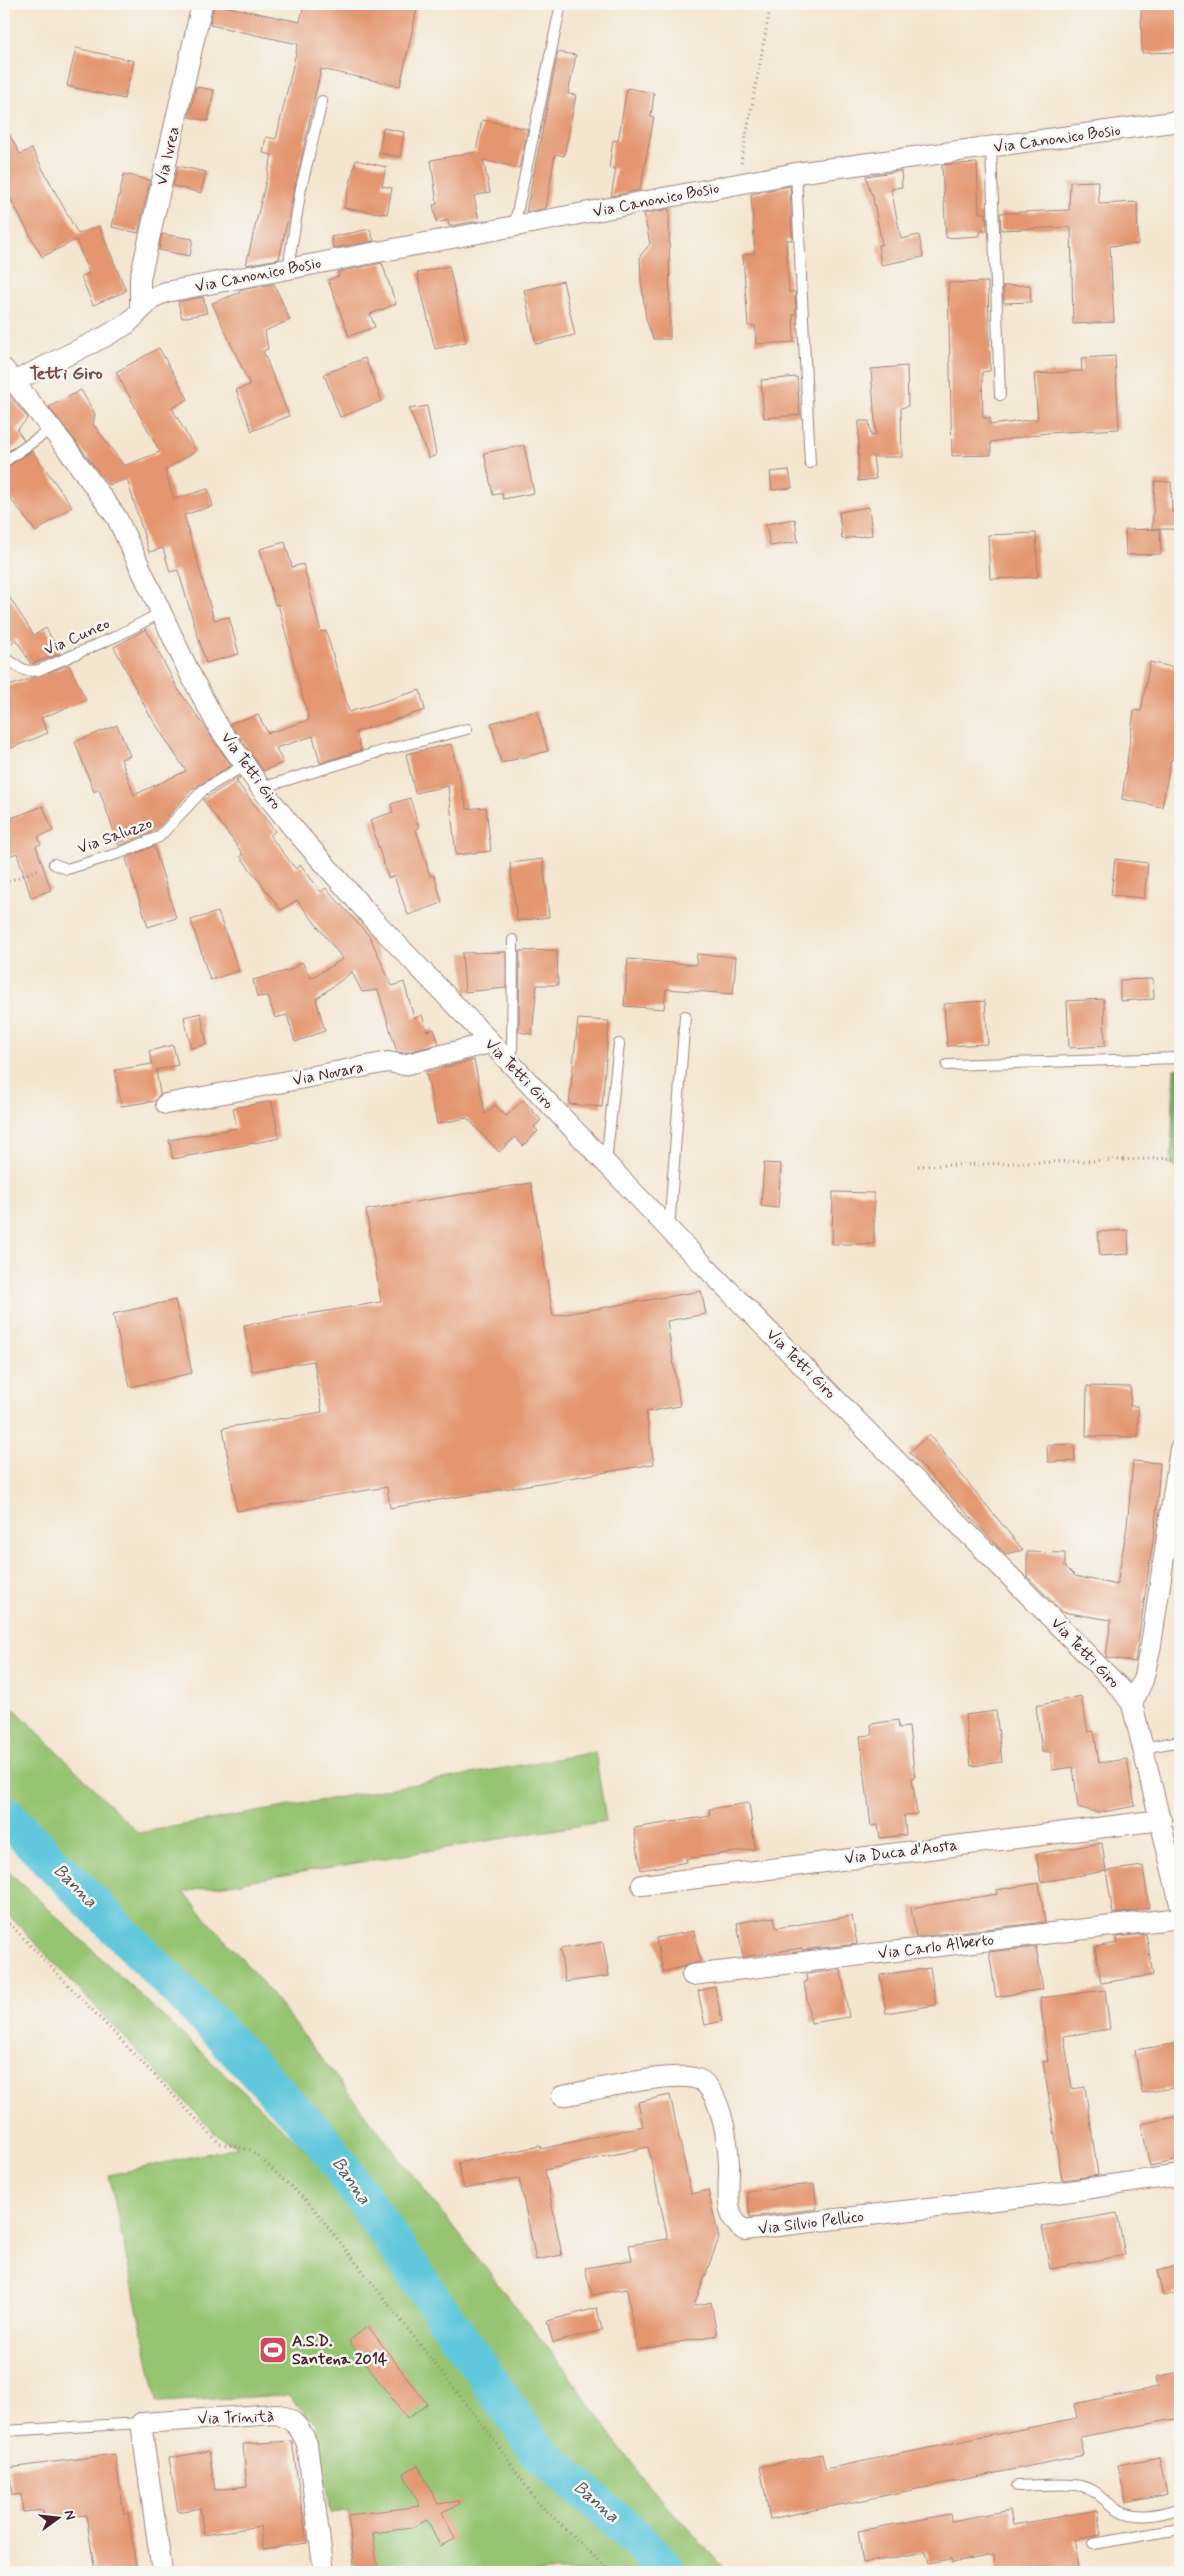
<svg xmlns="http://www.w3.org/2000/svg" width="1184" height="2576" font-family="Mynerve,sans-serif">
	<rect width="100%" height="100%" fill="#f6f6f2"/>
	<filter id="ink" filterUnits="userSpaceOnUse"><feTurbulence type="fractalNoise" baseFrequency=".02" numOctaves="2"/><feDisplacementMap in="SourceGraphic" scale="10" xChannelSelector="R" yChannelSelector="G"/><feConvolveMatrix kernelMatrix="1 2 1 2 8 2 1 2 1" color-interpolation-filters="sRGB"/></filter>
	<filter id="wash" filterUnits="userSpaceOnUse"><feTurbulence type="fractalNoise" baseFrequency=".0096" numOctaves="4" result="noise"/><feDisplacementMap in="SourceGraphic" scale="20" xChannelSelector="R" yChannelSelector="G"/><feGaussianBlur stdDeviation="1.12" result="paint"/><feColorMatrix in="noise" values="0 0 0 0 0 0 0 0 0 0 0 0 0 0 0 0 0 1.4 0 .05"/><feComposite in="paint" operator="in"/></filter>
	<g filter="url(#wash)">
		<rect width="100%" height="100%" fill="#f4e5cf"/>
		<path fill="#97c472" stroke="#70724e" d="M4 1701 18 1712 138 1833 595 1752 606 1821 183 1892 261 1981 566 2371 638 2473 727 2572H680L554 2445 348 2160 292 2090 119 1924 4 1807Z
			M4 1867 318 2162 399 2276 544 2463 646 2572H355L348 2511 330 2513 317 2425 287 2395 157 2402 109 2175 237 2147 218 2136 4 1910Z"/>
		<path fill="#79aa64" stroke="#626448" d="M1180 1068V1167L1171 1166 1174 1069Z"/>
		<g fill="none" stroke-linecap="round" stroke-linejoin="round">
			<path stroke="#60c7dc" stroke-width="38" d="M4 1814 220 2032 323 2141 538 2451 640 2541 668 2572"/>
		</g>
		<g id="blocks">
			<path fill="#e4966f" d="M214 4 300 22 304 4H418L400 86 321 69 279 259 246 265 272 155 263 153 266 137 276 139 298 44 210 25Z
				M1141 4H1180V52L1142 53Z
				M76 48 134 61 124 99 67 86Z
				M558 52 576 55 568 94 576 95 564 156 555 154 546 208 526 212Z
				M196 87 214 90 208 121 189 117Z
				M627 88 654 93 651 117H654L640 190 611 196 616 169 609 168 613 140 618 141Z
				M482 120 528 129 519 168 483 160 490 192 474 196 479 221 449 226 448 220 437 223 433 205 437 204 431 160 476 152Z
				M4 125 20 154 32 149 78 234 99 226 126 291 93 305 81 277 89 273 76 240 42 257 4 187Z
				M383 128 404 132 400 157 379 153Z
				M356 160 386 167 382 186 392 188 387 214 344 208Z
				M977 163 979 213H986L987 231H980V236L946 238 942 165Z
				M178 166 206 172 201 193 173 186Z
				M901 171 902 187 891 189 901 239 919 235 923 257 881 265 878 245 882 244 872 193 871 194 866 176Z
				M124 174 150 180 138 233 112 227Z
				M1098 181 1099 204 1137 202 1138 244 1110 246 1114 322 1073 324 1071 227 1001 230 1000 213 1069 210 1070 182Z
				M790 186 792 240H786L789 292H795L796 314 793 315 794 342 756 344 755 326H748L743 255 755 253 751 194Z
				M669 209 670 339H653L646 319 641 280 640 256 650 244 644 214Z
				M370 229 374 241 333 248 331 237Z
				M162 234 193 239 190 256 159 250Z
				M382 263 396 304 370 314 375 327 349 336 328 280 339 276 338 272Z
				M449 266 466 342 435 349 417 273Z
				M563 281 575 335 536 344 524 290Z
				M988 282 990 371 982 372 983 418H990V425L1038 419 1034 374 1082 371 1081 358 1115 356 1119 429 1047 433 991 442V455L952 456 948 283Z
				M274 284 290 320 265 331 268 349 263 351 289 416 252 431 236 390 250 385 212 303 239 293 240 290Z
				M1030 285 1031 302 1004 303 1003 286Z
				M203 297 207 313 182 318 178 302Z
				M159 348 188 399 172 408 196 451 165 470 174 499 208 489 213 506 184 515 214 620 229 617 239 654 206 663 178 570 170 572 163 548 149 552 127 479 109 485 49 407 81 390 95 414 93 424 124 466 160 452 116 372Z
				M365 358 382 401 340 417 324 374Z
				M907 366 908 406 901 408 902 457H873L876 479 858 481 859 421H869L871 436 876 435 871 369Z
				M797 377 800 415 764 418 761 380Z
				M4 389 28 418 17 430 24 440 4 454Z
				M427 406 436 455 429 458 409 409Z
				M524 445 534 493 503 499 502 493 493 495 484 453Z
				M32 451 72 506 36 532 4 490V469Z
				M789 470 792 488 772 490 770 472Z
				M1155 481 1171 482 1172 512 1180 511V529H1152Z
				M869 507 872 535 842 539 839 512Z
				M795 519 798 542 770 546 766 524Z
				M1160 529 1161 554 1126 555 1125 530Z
				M1036 533 1038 577 990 579 988 535Z
				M285 542 292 567 303 564 321 632 326 631 349 712 420 690 425 710 356 732 361 750 320 763 313 736 276 748 283 763 263 771 230 723 258 715 268 733 309 720 278 604 275 605 260 549Z
				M4 589 34 635 46 628 60 654 31 664 16 639 11 644 4 635Z
				M146 629 178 689 231 765 195 788 194 787 155 831 119 846 99 789 94 792 75 742 117 725 130 756 121 759 134 795 186 771 149 714 114 647Z
				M1150 662 1180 669 1177 700 1180 701V761L1171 759 1162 807 1122 799 1134 710 1141 711Z
				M69 665 86 700 41 718 48 733 4 751V688Z
				M537 711 548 751 501 763 491 723Z
				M451 744 467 809 486 807 491 851 456 855 448 786 415 793 406 754Z
				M239 777 240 779 236 781 275 831 270 836 296 869 301 865 321 892 326 888 370 937 392 986 404 982 414 1018 422 1015 427 1031 434 1029 439 1044 404 1053 397 1052 378 990 362 992 352 972 316 999 325 1031 295 1042 287 1015 275 1018 268 996 257 997 253 980 290 970 302 962 311 978 343 959 297 900 281 910 240 856 243 854 203 800Z
				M410 798 419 828 416 829 430 876 434 875 442 903 408 915 394 876 388 878 370 820 393 812 391 804Z
				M43 806 53 831 38 837 41 844 36 846 51 890 31 897 17 853 4 858V821Z
				M154 846 176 918 148 927 126 858Z
				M543 859 549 917 517 921 510 863Z
				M1115 859 1148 863 1144 898 1111 895Z
				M218 912 239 971 210 980 191 920Z
				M557 950 558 985H537L532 1034 519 1032 520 951Z
				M506 952V988L465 992 462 953Z
				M697 954 736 957 733 994 666 989 664 1009 624 1006 628 959 696 965Z
				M1153 979 1154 999 1120 1001V980Z
				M1104 999 1105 1046 1069 1048 1067 1001Z
				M985 1001 988 1044 947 1046 944 1004Z
				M201 1013 207 1044 191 1048 184 1017Z
				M578 1019 609 1021 602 1107 569 1104Z
				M173 1045 178 1065 156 1070 160 1094 155 1101 121 1106 115 1070 152 1064 149 1051Z
				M474 1060 485 1114 495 1105 506 1116 523 1100 541 1120 534 1127 538 1131 523 1146 515 1137 499 1152 467 1118 437 1124 426 1072Z
				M272 1101 279 1138 173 1159 169 1140 237 1128 233 1108Z
				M764 1163 781 1164 778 1208 761 1206Z
				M531 1183 553 1316 701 1291 706 1314 667 1321 680 1406 646 1412 654 1464 390 1508 387 1487 237 1511 223 1428 322 1412 314 1361 252 1371 244 1325 381 1302 366 1210Z
				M833 1192 874 1193V1244H832Z
				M1128 1230 1129 1254 1100 1256 1098 1232Z
				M175 1300 192 1373 130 1387 113 1314Z
				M1087 1386 1131 1387 1130 1406H1138V1437L1086 1436Z
				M929 1435 1023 1550 1005 1554 909 1452Z
				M1074 1444 1075 1461 1048 1462 1047 1445Z
				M1133 1461 1160 1463 1155 1528 1135 1662 1106 1657 1111 1620 1062 1612 1027 1576V1552L1065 1553V1566L1075 1576 1117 1585 1127 1526Z
				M1081 1696 1088 1732 1094 1731 1099 1763 1127 1759 1135 1806 1098 1813 1078 1807 1073 1767 1052 1770 1051 1752H1042L1036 1706Z
				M996 1711 1002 1762 971 1766 965 1715Z
				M898 1720 899 1728 909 1727 915 1777 912 1778 917 1814 904 1815 906 1835 880 1838 878 1825 871 1826 860 1736 872 1735 871 1724Z
				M749 1803 755 1849 686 1859 687 1862 641 1870 634 1828 710 1816 709 1809Z
				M1102 1843 1106 1871 1041 1882 1036 1854Z
				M1143 1866 1149 1908 1113 1914 1106 1871Z
				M1039 1883 1045 1922 916 1937 911 1908 997 1894 996 1890Z
				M852 1916 857 1944 802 1950V1948L743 1957 737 1923 774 1917 776 1928Z
				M694 1931 700 1962 663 1972 656 1938Z
				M1146 1934 1153 1975 1101 1983 1095 1947 1117 1943 1116 1937Z
				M603 1942 609 1976 565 1982 560 1949Z
				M1036 1947 1043 1989 996 1997 989 1952Z
				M930 1968 936 2005 886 2013 880 1975Z
				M841 1970 849 2017 811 2023 804 1982H807L806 1974Z
				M715 1987 722 2021 705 2025 698 1991Z
				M1105 1990 1110 2029 1064 2036 1072 2089 1085 2087 1098 2175 1062 2180 1043 2061H1048L1040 1998Z
				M1180 2043V2087L1142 2093 1135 2050Z
				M670 2095 691 2194 708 2190 719 2238 694 2306 711 2302 717 2335 637 2350 627 2289 592 2295 585 2268 632 2260 629 2245 668 2239 648 2147 545 2170 562 2255 536 2260 519 2178 464 2189 458 2163 540 2146 541 2149 643 2126 638 2102Z
				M1180 2116V2160L1150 2166 1141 2124Z
				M814 2184 817 2209 750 2217 747 2191Z
				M1117 2213 1125 2255 1050 2269 1042 2226Z
				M1180 2265V2292L1163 2296 1157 2271Z
				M597 2308 602 2330 553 2343 547 2321Z
				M368 2326 427 2404 407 2419 349 2341Z
				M1180 2372V2418L1080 2437 1084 2455 770 2519 760 2467 822 2454 825 2469 1077 2418 1074 2404 1158 2387 1156 2377Z
				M292 2441 307 2543 263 2549 260 2526 204 2535 200 2508 178 2512 169 2458 209 2451 215 2490 247 2486 243 2444Z
				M115 2454 124 2514 128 2513 137 2572H95L86 2515 44 2519 43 2510 23 2512 21 2494 12 2495 9 2468Z
				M1159 2457 1167 2494 1126 2503 1118 2465Z
				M418 2465 438 2504 459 2501 460 2504 442 2512 455 2539 440 2546 427 2520 411 2528 373 2533 378 2572H355L348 2515 420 2506 403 2473Z
				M1010 2510 1013 2525 1097 2510 1101 2535 1074 2540 1080 2572H995L994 2555 952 2563 951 2559 929 2563 926 2552 863 2563 858 2531 950 2514 951 2521Z"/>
		</g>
	</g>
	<g filter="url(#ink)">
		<use href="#blocks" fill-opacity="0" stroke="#9f827d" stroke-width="1"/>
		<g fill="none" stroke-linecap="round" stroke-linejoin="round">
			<defs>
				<path id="service" d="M991 148 1000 395
					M796 173 810 463
					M514 227 561 4
					M288 269 301 188 322 101
					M4 462 51 429
					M4 659C20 663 18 674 39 670L117 636 162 612
					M261 788 382 751 467 729
					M54 864 67 869 120 853 159 837 203 790 245 765
					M512 1064 513 940
					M947 1065 1180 1058
					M606 1162 619 1044
					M669 1230 685 1016
					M1143 1748 1180 1741
					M4 2431 141 2423
					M1017 2486C1035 2486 1064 2482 1082 2486 1094 2489 1101 2497 1111 2505 1132 2521 1157 2516 1180 2508
					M1093 2544 1180 2529"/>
				<path id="minor" d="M140 308V279L202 4
					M4 369 65 446 117 518 190 674 219 728 261 788 293 828 371 917 683 1244 1121 1689 1132 1704 1137 1724 1180 1904
					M13 382 106 336 127 324 154 297 166 292 796 173 1180 121
					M166 1104 388 1062 404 1065 489 1043
					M1132 1704 1143 1680 1151 1645 1180 1449
					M642 1885 1161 1820
					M692 1975 1180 1918
					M562 2096C595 2090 664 2072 694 2078 720 2082 728 2141 729 2164 730 2186 722 2216 744 2230L1063 2192 1180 2175
					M162 2572 141 2423 276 2414C294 2419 300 2427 307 2444L324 2572"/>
			</defs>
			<use href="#service" stroke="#9f827d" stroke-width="12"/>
			<use href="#minor" stroke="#9f827d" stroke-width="22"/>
			<path stroke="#9f827d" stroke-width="3" stroke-dasharray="1 4" stroke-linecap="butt" d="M741 163 771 4
				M4 883 39 869
				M918 1166 1180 1158
				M4 1925 10 1924 219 2143 251 2150 311 2205 492 2437 537 2502 611 2572"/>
			<use href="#service" stroke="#fff" stroke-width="10"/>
			<use href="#minor" stroke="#fff" stroke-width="20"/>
		</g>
	</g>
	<defs>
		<symbol id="stadium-square" viewBox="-11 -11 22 22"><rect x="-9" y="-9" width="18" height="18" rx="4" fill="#d1495b" stroke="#f6f6f2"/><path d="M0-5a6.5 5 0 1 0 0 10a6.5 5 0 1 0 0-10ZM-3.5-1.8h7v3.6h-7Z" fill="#fff"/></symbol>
	</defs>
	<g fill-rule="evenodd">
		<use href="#stadium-square" x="257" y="2334" width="32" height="32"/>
	</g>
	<g text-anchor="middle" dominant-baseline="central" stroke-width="5" stroke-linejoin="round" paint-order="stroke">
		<g font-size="16" fill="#4a1f2b" stroke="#f6f6f2">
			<text transform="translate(1057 139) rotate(-8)">Via Canonico Bosio</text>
			<text transform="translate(168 156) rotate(-77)">Via Ivrea</text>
			<text transform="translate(656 200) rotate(-11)">Via Canonico Bosio</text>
			<text transform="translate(258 275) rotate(-11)">Via Canonico Bosio</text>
			<text transform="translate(77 637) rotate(-24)">Via Cuneo</text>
			<text transform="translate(251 771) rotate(54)">Via Tetti Giro</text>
			<text transform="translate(115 836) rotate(-20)">Via Saluzzo</text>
			<text transform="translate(328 1074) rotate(-11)">Via Novara</text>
			<text transform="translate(519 1074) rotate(46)">Via Tetti Giro</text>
			<text transform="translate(801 1364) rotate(45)">Via Tetti Giro</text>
			<text transform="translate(1085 1653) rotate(46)">Via Tetti Giro</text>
			<text transform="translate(901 1852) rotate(-7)">Via Duca d'Aosta</text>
			<text transform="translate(936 1947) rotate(-7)">Via Carlo Alberto</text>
			<text transform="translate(811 2223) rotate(-7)">Via Silvio Pellico</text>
			<text transform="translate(236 2418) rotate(-2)">Via Trinità</text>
		</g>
		<g font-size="16" font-weight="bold" fill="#4a1f2b" stroke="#f6f6f2" text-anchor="start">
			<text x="292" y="2341">A.S.D.<tspan x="292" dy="18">Santena 2014</tspan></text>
		</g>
		<g font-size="18" font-weight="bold" fill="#804943" stroke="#f6f6f2">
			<text x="66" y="374">Tetti Giro</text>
		</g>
		<g font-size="18" font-style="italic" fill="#515160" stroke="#f6f6f2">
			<text transform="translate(75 1886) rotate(45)">Banna</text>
			<text transform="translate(351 2181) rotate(55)">Banna</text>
			<text transform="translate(596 2502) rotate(41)">Banna</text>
		</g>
	</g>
	<rect width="1184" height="2576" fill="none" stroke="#f6f6f2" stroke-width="20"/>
	<g transform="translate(58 2518) rotate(75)" stroke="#f6f6f2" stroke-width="4" paint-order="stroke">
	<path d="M0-4L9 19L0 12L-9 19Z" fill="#4a1f2b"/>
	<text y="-8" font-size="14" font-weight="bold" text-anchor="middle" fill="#4a1f2b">N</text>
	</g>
</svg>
